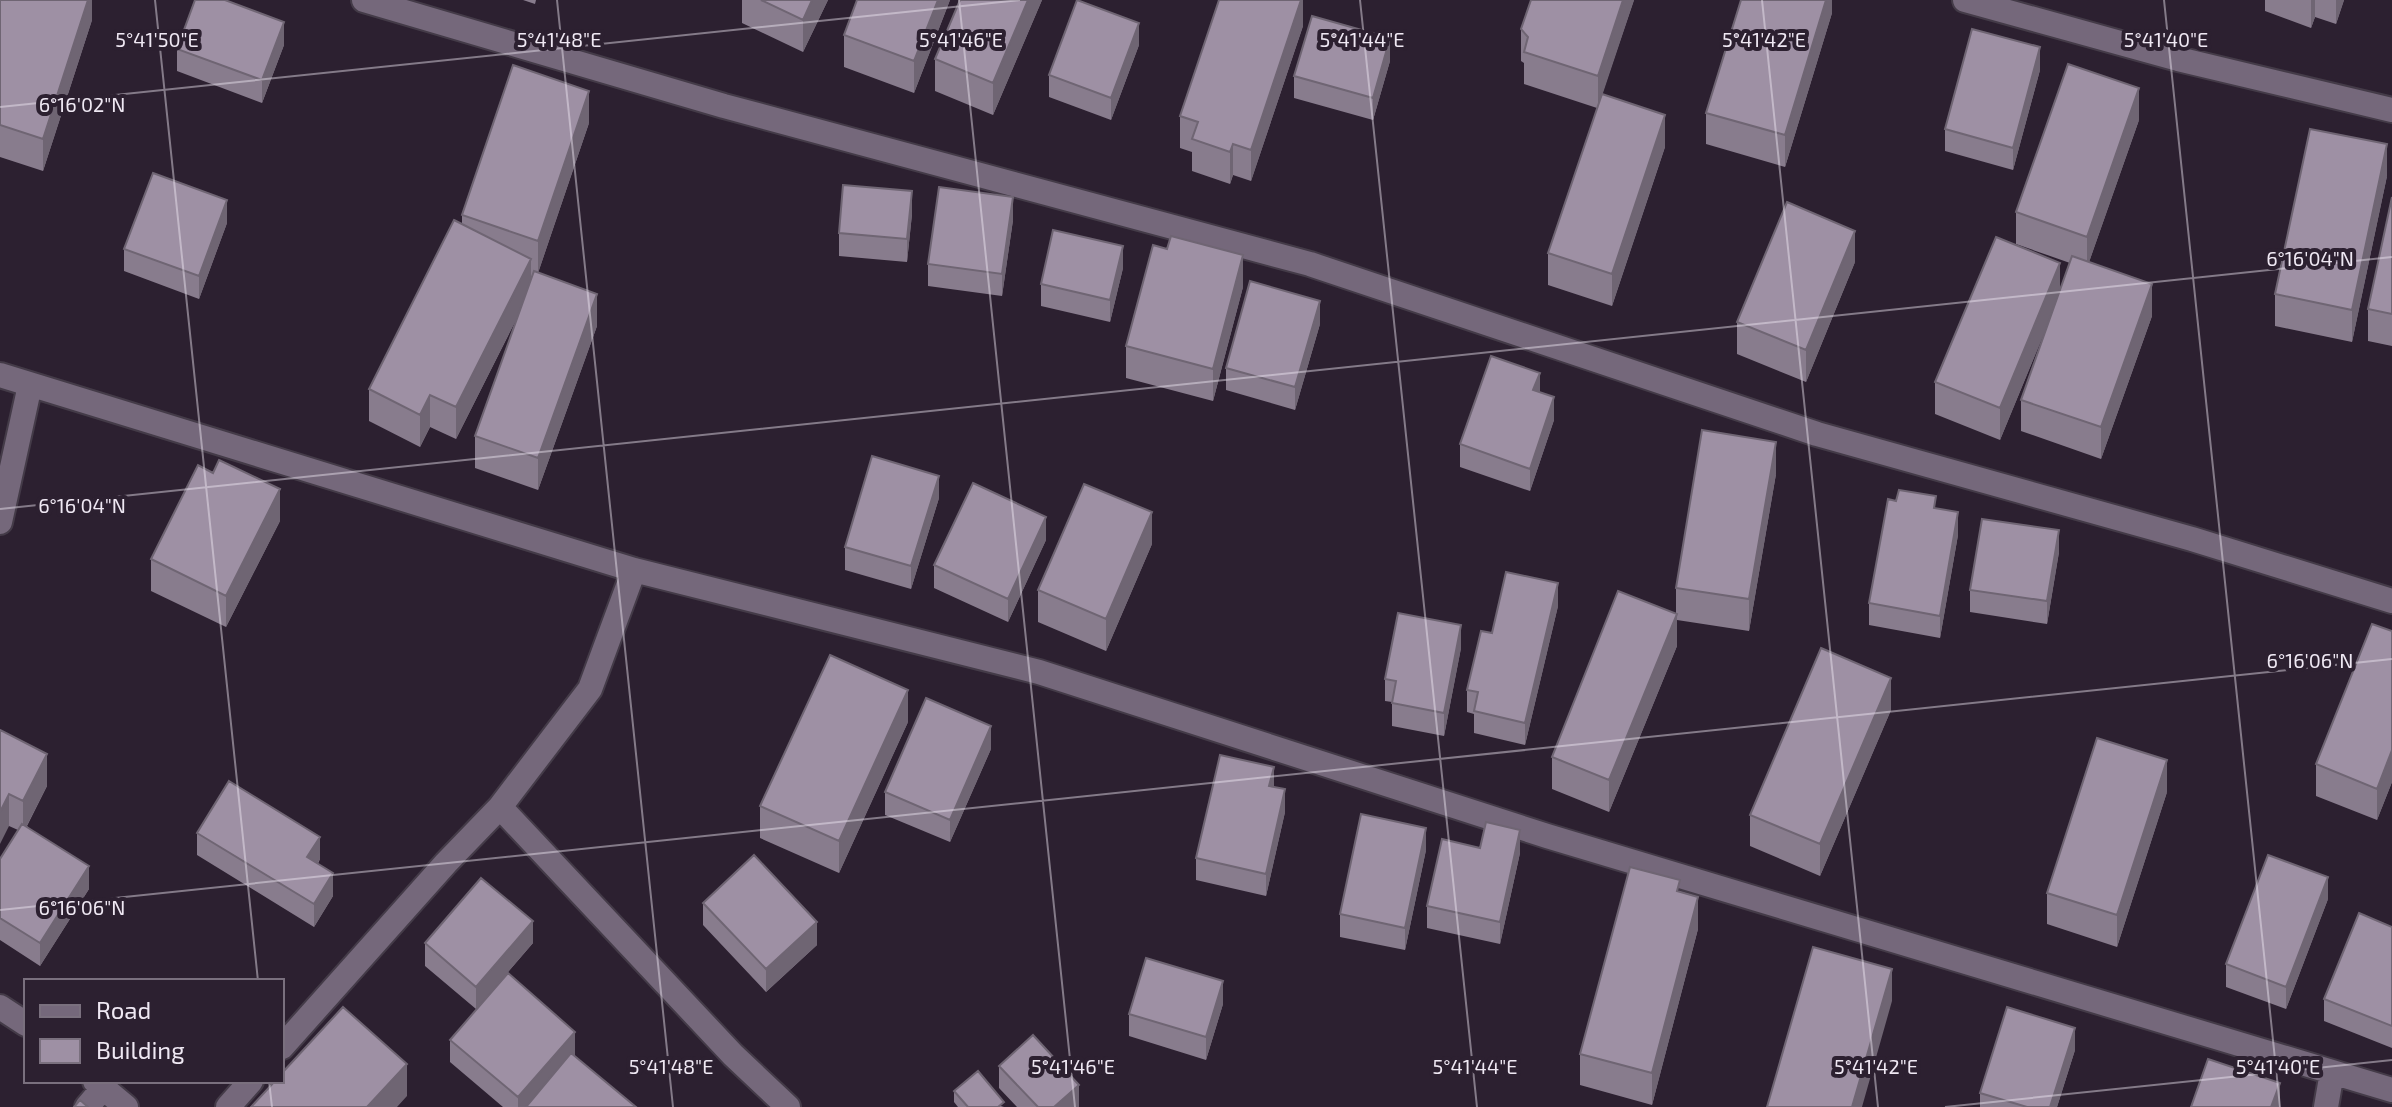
<svg xmlns="http://www.w3.org/2000/svg" width="2392" height="1107" font-family="'Exo 2',sans-serif">
	<rect width="100%" height="100%" fill="#2c2030"/>
	<g fill="none" stroke-linecap="round" stroke-linejoin="round">
		<defs>
			<path id="minor" d="M364 0 724 106 1310 264 1817 434 2192 539 2392 601
				M1965 0 2178 59 2392 110
				M0 375 634 570 1039 672 1547 836 2392 1090
				M0 522 30 385
				M500 807 733 1055 788 1107
				M0 1007 26 1024
				M282 1047 446 863 500 807 590 689 634 570
				M95 1081 126 1107
				M87 1107 103 1088
				M228 1107 251 1081
				M2326 1107 2332 1072"/>
		</defs>
		<use href="#minor" stroke="#443b48" stroke-width="28"/>
		<use href="#minor" stroke="#75687b" stroke-width="24"/>
	</g>
	<path fill="#887c8d" d="M0 0H92V20L43 171 0 157Z
		M523 0H536L535 4Z
		M742 0H828L803 52 742 23Z
		M950 0 914 93 844 67V35Z
		M960 0H1042L993 115 935 91V59Z
		M1303 0V26L1251 181 1233 175 1230 184 1192 171V152L1180 148V116Z
		M1634 0 1602 94 1665 147 1612 306 1548 285V253L1597 108 1524 84V63L1521 61V29Z
		M1832 0V13L1785 167 1706 144V113Z
		M2265 0H2344L2336 24 2315 17 2311 28 2265 11Z
		M284 45 262 103 177 71V49Z
		M1139 45 1111 120 1049 97V75Z
		M1390 61 1373 120 1294 98V76Z
		M2040 70 2013 170 1945 151V129Z
		M2139 120 2089 262 2152 316 2101 459 2021 431V400L2049 321 2000 440 1935 414V382L2060 291 2070 263 2016 244V212Z
		M589 123 538 273 597 326 538 490 475 468V436L517 318 456 439 430 427 420 447 369 421V389L462 224V215Z
		M2387 176 2352 342 2275 326V294Z
		M2392 197V346L2368 341V309Z
		M912 214 907 262 839 256V233Z
		M1013 220 1002 296 928 286V264Z
		M227 223 199 299 124 271V249Z
		M1855 262 1806 382 1737 354V322Z
		M1123 268 1110 322 1041 306V284Z
		M1243 287 1213 401 1126 378V346Z
		M1320 324 1295 410 1226 390V368Z
		M1540 392 1554 420 1530 491 1460 467V444Z
		M1776 474 1749 631 1677 620V646L1609 812 1552 789V757L1676 614V588Z
		M939 498 911 589 845 570V547Z
		M1896 501 1936 509 1958 535 1940 638 1869 625V603Z
		M280 521 226 627 151 591V559Z
		M1046 540 1008 622 934 588V565Z
		M1152 544 1106 651 1038 622V590Z
		M2059 552 2047 624 1970 612V590Z
		M1558 606 1525 745 1474 733V714L1467 712V690L1492 633Z
		M2392 631V782L2377 820 2316 796V764Z
		M1461 648 1444 736 1392 726V702L1385 701V679Z
		M1891 710 1820 876 1750 846V815Z
		M908 722 839 873 760 838V806Z
		M0 730 47 786 27 826 89 889 40 966 0 940V859L18 830 9 826Z
		M991 749 950 842 885 815V792Z
		M2167 792 2117 947 2047 924V893Z
		M1285 812 1266 896 1196 880V858Z
		M197 833 320 859 318 864 333 896 314 927 197 855Z
		M1480 848 1520 853 1500 944 1427 928V906Z
		M1426 850 1405 950 1340 937V914Z
		M1680 892 1698 929 1652 1105 1580 1085V1054Z
		M2328 899 2286 1009 2226 987V964Z
		M703 903 817 945 766 992 703 925Z
		M2392 927V1048L2324 1021V999Z
		M425 943H533L476 1009 425 966Z
		M1223 1004 1206 1060 1129 1036V1014Z
		M450 1040 575 1055 574 1056 636 1107H503L450 1062Z
		M2075 1050 2057 1107H1980V1093Z
		M999 1066 1079 1107H1017L999 1088Z
		M954 1091 1004 1107H958L954 1102Z"/>
	<path fill="#6f6573" d="M88 0H92V20L43 171V139Z
		M812 0H828L803 52V20Z
		M938 0H950L914 93V61Z
		M1028 0H1042L993 115V83Z
		M1301 0H1303V26L1251 181V150Z
		M1623 0H1634L1598 108V76Z
		M1826 0H1832V13L1785 167V135Z
		M2311 0H2315V17L2311 28Z
		M2336 0H2344L2336 24Z
		M284 22V45L262 103V80Z
		M1139 23V45L1111 120V98Z
		M1390 38V61L1373 120V98Z
		M2040 47V70L2013 170V148Z
		M2139 88V120L2087 268V237Z
		M589 91V123L538 273V241Z
		M1665 115V147L1612 306V274Z
		M1233 144V175L1230 184V152Z
		M2387 144V176L2352 342V310Z
		M912 191V214L907 262V239Z
		M1013 197V220L1002 296V274Z
		M227 200V223L199 299V276Z
		M1855 231V262L1806 382V350Z
		M1123 246V268L1110 322V300Z
		M1243 255V287L1213 401V369Z
		M531 259V290L456 439V407Z
		M2060 263V295L2000 440V408Z
		M2152 284V316L2101 459V427Z
		M597 294V326L538 490V458Z
		M1320 301V324L1295 410V387Z
		M1540 373V395L1533 390Z
		M430 395V427L420 447V415Z
		M1554 397V420L1530 491V469Z
		M1776 442V474L1749 631V599Z
		M939 476V498L911 589V566Z
		M280 489V521L226 627V596Z
		M1152 512V544L1106 651V619Z
		M1958 512V535L1940 638V616Z
		M1046 517V540L1008 622V599Z
		M2059 530V552L2047 624V601Z
		M1558 583V606L1525 745V723Z
		M1677 614V646L1609 812V780Z
		M1461 625V648L1444 736V713Z
		M1891 678V710L1820 876V844Z
		M908 690V722L839 873V841Z
		M991 726V749L950 842V820Z
		M2392 750V782L2377 820V789Z
		M47 754V786L23 833V801Z
		M2167 760V792L2117 947V915Z
		M1274 767V789L1269 786Z
		M1285 789V812L1266 896V874Z
		M9 794V826L0 844V812Z
		M1426 828V850L1405 950V928Z
		M1520 830V853L1500 944V922Z
		M320 837V859L307 880V857Z
		M89 866V889L40 966V943Z
		M333 873V896L314 927V904Z
		M2328 877V899L2286 1009V987Z
		M1698 897V929L1652 1105V1073Z
		M533 921V943L476 1009V987Z
		M817 922V945L766 992V969Z
		M1892 969V1001L1862 1107H1852Z
		M1223 981V1004L1206 1060V1037Z
		M2075 1028V1050L2057 1107H2050Z
		M575 1032V1055L529 1107H518V1097Z
		M407 1064V1096L397 1107H367Z
		M2280 1083V1107H2271Z
		M1079 1085V1107H1054Z"/>
	<path fill="#9e90a4" stroke="#6f6573" stroke-width="2" d="M0 0H88L43 139 0 125Z
		M195 0H225L284 22 262 80 177 49Z
		M761 0H812L803 20Z
		M857 0H938L914 61 844 35Z
		M960 0H1028L993 83 935 59Z
		M1077 0 1139 23 1111 98 1049 75Z
		M1219 0H1301L1251 150 1233 144 1230 152 1192 139 1198 122 1180 116Z
		M1531 0H1623L1598 76 1524 52 1528 37 1521 29Z
		M1741 0H1826L1785 135 1706 113Z
		M1312 16 1390 38 1373 98 1294 76Z
		M1972 29 2040 47 2013 148 1945 129Z
		M2068 64 2139 88 2087 237 2016 212Z
		M513 65 589 91 538 241 462 215Z
		M1602 94 1665 115 1612 274 1548 253Z
		M2310 129 2387 144 2352 310 2275 294Z
		M153 173 227 200 199 276 124 249Z
		M843 185 912 191 907 239 839 233Z
		M939 187 1013 197 1002 274 928 264Z
		M2392 197V314L2368 309Z
		M1787 202 1855 231 1806 350 1737 322Z
		M454 220 531 259 456 407 430 395 420 415 369 389Z
		M1053 230 1123 246 1110 300 1041 284Z
		M1171 236 1243 255 1213 369 1126 346 1153 245 1167 249Z
		M1996 237 2060 263 2000 408 1935 382Z
		M2072 256 2152 284 2101 427 2021 400Z
		M534 271 597 294 538 458 475 436Z
		M1250 281 1320 301 1295 387 1226 368Z
		M1491 356 1540 373 1533 390 1554 397 1530 469 1460 444Z
		M1702 430 1776 442 1749 599 1676 588Z
		M872 456 939 476 911 566 845 547Z
		M219 460 280 489 226 596 151 559 198 465 213 473Z
		M973 483 1046 517 1008 599 934 565Z
		M1084 484 1152 512 1106 619 1038 590Z
		M1899 490 1936 496 1934 508 1958 512 1940 616 1869 603 1888 499 1896 501Z
		M1982 519 2059 530 2047 601 1970 590Z
		M1506 572 1558 583 1525 723 1474 711 1478 692 1467 690 1481 631 1492 633Z
		M1618 591 1677 614 1609 780 1552 757Z
		M1398 613 1461 625 1444 713 1392 703 1396 681 1385 679Z
		M2372 624 2392 631V750L2377 789 2316 764Z
		M1821 648 1891 678 1820 844 1750 815Z
		M830 655 908 690 839 841 760 806Z
		M926 698 991 726 950 820 885 792Z
		M0 730 47 754 23 801 9 794 0 812Z
		M2097 738 2167 760 2117 915 2047 893Z
		M1220 755 1274 767 1269 786 1285 789 1266 874 1196 858Z
		M229 781 320 837 307 857 333 873 314 904 197 833Z
		M1361 814 1426 828 1405 928 1340 914Z
		M1486 822 1520 830 1500 922 1427 906 1442 839 1480 848Z
		M22 824 89 866 40 943 0 918V859Z
		M754 855 817 922 766 969 703 903Z
		M2268 855 2328 877 2286 987 2226 964Z
		M1630 867 1680 880 1677 891 1698 897 1652 1073 1580 1054Z
		M481 878 533 921 476 987 425 943Z
		M2359 913 2392 927V1026L2324 999Z
		M1813 947 1892 969 1852 1107H1767Z
		M1146 958 1223 981 1206 1037 1129 1014Z
		M508 973 575 1032 518 1097 450 1040Z
		M343 1007 407 1064 367 1107H251L275 1081H282V1073Z
		M2007 1007 2075 1028 2050 1107H2027L1980 1093Z
		M1033 1035 1079 1085 1054 1107H1038L999 1066Z
		M571 1053 636 1107H526Z
		M2208 1059 2280 1083 2271 1107H2191Z
		M978 1071 1004 1102 998 1107H968L954 1091Z
		M80 1100 88 1107H74Z"/>
	<path fill="none" stroke="#efe8f3" stroke-width="2" stroke-opacity="0.45" d="M155 0 258 981M557 0 673 1107M959 0 1075 1107M1360 0 1477 1107M1762 0 1878 1107M2164 0 2280 1107M0 107 1020 0M0 509 2392 257M0 910 2392 659M269 1081 272 1107M1945 1107 2392 1060"/>
	<g font-size="20" text-anchor="middle" fill="#efe8f3" stroke="#2c2030" stroke-width="8" stroke-linejoin="round" paint-order="stroke">
		<text x="157" y="47">5°41'50"E</text>
		<text x="559" y="47">5°41'48"E</text>
		<text x="961" y="47">5°41'46"E</text>
		<text x="1362" y="47">5°41'44"E</text>
		<text x="1764" y="47">5°41'42"E</text>
		<text x="2166" y="47">5°41'40"E</text>
		<text x="82" y="112">6°16'02"N</text>
		<text x="2310" y="266">6°16'04"N</text>
		<text x="82" y="513">6°16'04"N</text>
		<text x="2310" y="668">6°16'06"N</text>
		<text x="82" y="915">6°16'06"N</text>
		<text x="671" y="1074">5°41'48"E</text>
		<text x="1073" y="1074">5°41'46"E</text>
		<text x="1475" y="1074">5°41'44"E</text>
		<text x="1876" y="1074">5°41'42"E</text>
		<text x="2278" y="1074">5°41'40"E</text>
	</g>
	<rect x="24" y="979" width="260" height="104" fill="#2c2030" stroke="#7a707e" stroke-width="2"/>
	<rect x="40" y="1005" width="40" height="12" fill="#75687b" stroke="#7a707e" stroke-width="2"/>
	<text x="96" y="1019" font-size="24" fill="#efe8f3">Road</text>
	<rect x="40" y="1039" width="40" height="24" fill="#9e90a4" stroke="#7a707e" stroke-width="2"/>
	<text x="96" y="1059" font-size="24" fill="#efe8f3">Building</text>
</svg>
